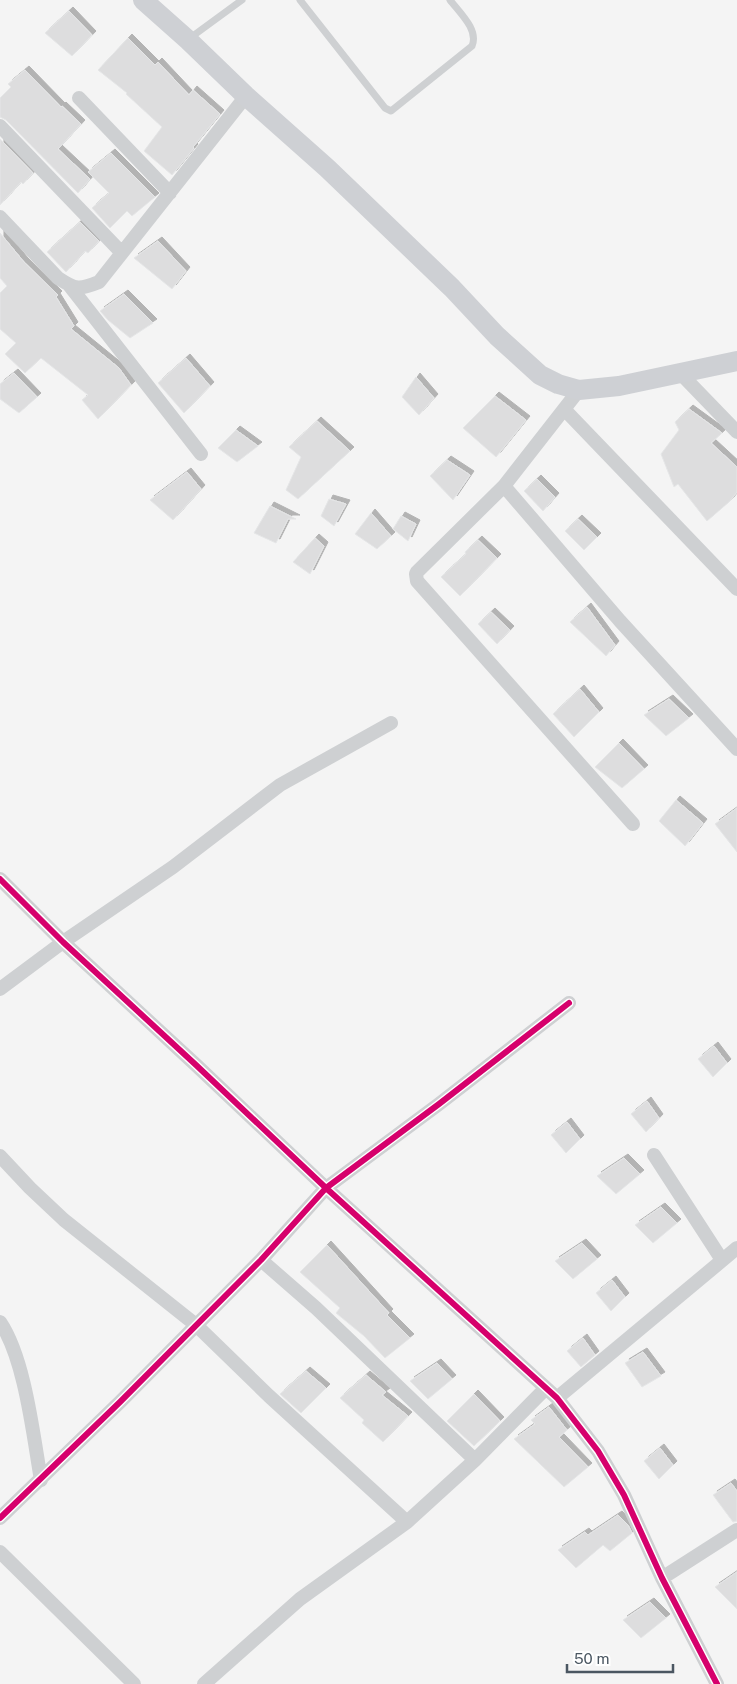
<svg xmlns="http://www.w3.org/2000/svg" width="737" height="1684" font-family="'Public Sans',sans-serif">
	<defs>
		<filter id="shadow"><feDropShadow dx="4" dy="-4" stdDeviation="0" flood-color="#0004"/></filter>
	</defs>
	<rect width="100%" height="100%" fill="#f4f4f4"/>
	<path fill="#ddddde" stroke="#e5e6e7" filter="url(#shadow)" d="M69 11 92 35 72 56 45 33Z
		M128 38 155 65 158 62 189 95 193 90 220 114 193 147 194 148 172 175 144 151 162 127 126 94 127 93 98 70Z
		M25 70 61 107 62 106 81 124 58 149 90 179 78 193 6 120 0 117V98L11 87 8 84Z
		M0 139 33 173 23 184 21 182 0 205Z
		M111 153 155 197 132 216 127 211 110 228 92 208 109 193 88 172Z
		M80 222 99 241 88 253 85 251 66 272 47 252Z
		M0 233 24 262 58 295 56 297 74 326 71 329 119 368 131 385 98 419 82 400 88 395 41 358 25 373 5 354 16 343 0 329V293L7 286 0 278Z
		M158 241 186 271 172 289 134 258Z
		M124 294 153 323 130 338 108 320 100 311Z
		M186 358 210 386 184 413 158 383Z
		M14 373 37 397 19 413 0 399V384Z
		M416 377 434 398 419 415 402 397Z
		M495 396 526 420 496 457 463 428Z
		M689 409 722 433 711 443 737 467V492L729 502 707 521 678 484 674 487 661 454 679 430 675 422Z
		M317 421 350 451 298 499 286 490 301 457 289 447Z
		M236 430 258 446 237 462 218 448Z
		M447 460 470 475 453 500 430 476Z
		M187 472 201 489 173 520 150 500Z
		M537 479 555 497 543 511 524 491Z
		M329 499 346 504 334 526 321 516Z
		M270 506 296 519H288L276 543 254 533Z
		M371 513 391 536 377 549 355 534Z
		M401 516 416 524 408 541 393 529Z
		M578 519 597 537 584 550 565 531Z
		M315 538 324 546 310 574 293 562Z
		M478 540 497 558 460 596 441 577 466 554 465 552Z
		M587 607 615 645 606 656 570 622Z
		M491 612 510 630 497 644 478 624Z
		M580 689 599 712 574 737 553 714Z
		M669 699 689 718 666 736 644 715Z
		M619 743 644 769 622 788 595 767Z
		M676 800 703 823 685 846 659 821Z
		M737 808V852L715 824Z
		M714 1046 727 1063 713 1077 698 1059Z
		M647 1101 659 1118 646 1132 631 1114Z
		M567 1122 580 1139 566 1153 551 1135Z
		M624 1158 640 1174 616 1194 597 1176Z
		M661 1207 677 1223 653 1243 635 1225Z
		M582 1243 597 1259 573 1279 555 1261Z
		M327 1245 389 1313 387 1315 410 1338 385 1358 364 1336 336 1313 340 1308 300 1272Z
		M612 1280 625 1297 611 1311 596 1293Z
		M583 1338 595 1355 581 1367 567 1351Z
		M643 1352 661 1376 642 1387 625 1363Z
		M437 1363 452 1379 428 1399 410 1381Z
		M306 1371 326 1388 301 1413 280 1394Z
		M366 1375 386 1392 382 1395 408 1416 383 1442 362 1423 364 1420 340 1398Z
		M474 1394 500 1421 474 1446 447 1421Z
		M549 1407 567 1430 559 1437 588 1467 564 1487 514 1439 535 1424 531 1420Z
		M660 1448 673 1465 659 1479 644 1461Z
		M731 1483 737 1491V1521L733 1522 713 1495Z
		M618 1515 628 1525 632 1533 610 1551 603 1545 576 1568 558 1550 585 1532 588 1535Z
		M737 1572V1609L715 1587Z
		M650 1602 666 1618 641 1638 623 1620Z"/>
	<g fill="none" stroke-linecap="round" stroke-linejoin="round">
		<path stroke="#ced0d2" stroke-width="7" d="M300 0 385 108 391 111 472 46C479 30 460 13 450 0
			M190 38 242 0"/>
		<path stroke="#ced0d2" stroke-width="14" d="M79 98 170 193
			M0 126 122 253
			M0 217 58 278C76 290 79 290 99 282L246 96
			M69 285 201 454
			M680 373 737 432
			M579 390 504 486 620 621 737 749
			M564 409 737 589
			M504 486 417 572 416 574 417 581 633 824
			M0 879 63 942 196 1065 326 1188 557 1398 598 1451 624 1495 662 1578 717 1684
			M0 989 63 942 173 867 280 785 391 723
			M654 1155 722 1260
			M0 1156 30 1188 64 1220 196 1325 269 1396 407 1522 475 1460 546 1388
			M261 1260 316 1308 475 1460
			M0 1322C25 1359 33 1434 41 1480
			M557 1398 737 1248
			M0 1518 120 1402 261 1260 326 1188 439 1104 569 1003
			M0 1552 134 1684
			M662 1578 737 1530
			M204 1684 300 1599 407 1522"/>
		<path stroke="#ced0d4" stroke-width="20" d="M143 0 188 40 246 96 327 168 452 288 497 336 540 375 558 384 579 390 619 386 737 361"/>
		<defs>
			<path id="cycleway" d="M0 879 63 942 196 1065 326 1188 557 1398 598 1451 624 1495 662 1578 717 1684
				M0 1518 120 1402 261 1260 326 1188 439 1104 569 1003"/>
		</defs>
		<use href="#cycleway" stroke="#fff" stroke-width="9"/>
		<use href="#cycleway" stroke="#d6006c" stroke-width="6"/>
	</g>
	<path d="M567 1664v8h106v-8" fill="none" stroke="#4a5661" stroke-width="2.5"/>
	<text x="574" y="1664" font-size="15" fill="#4a5661" stroke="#ffffff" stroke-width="4" paint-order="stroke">50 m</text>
</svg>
